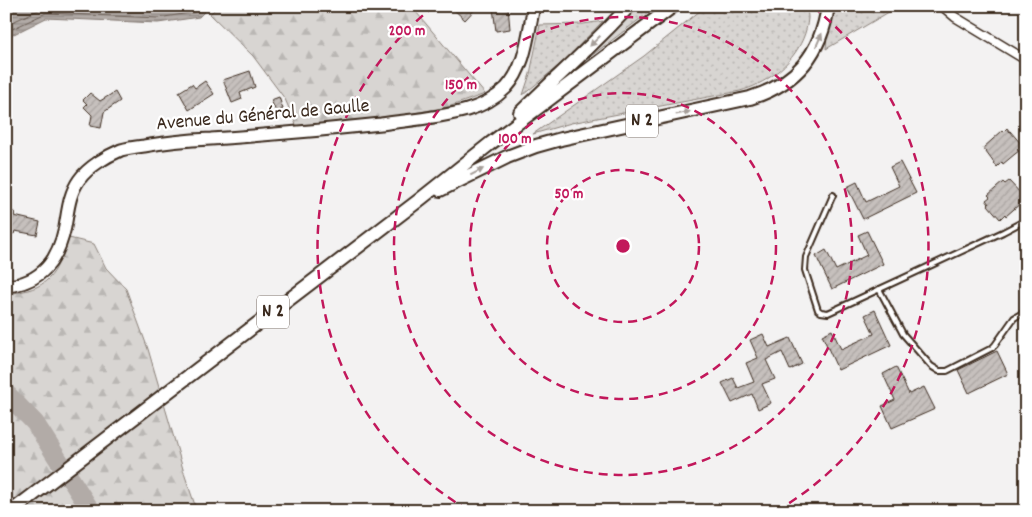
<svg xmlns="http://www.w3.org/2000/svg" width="1032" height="517" font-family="Dekko,sans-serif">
	<defs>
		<pattern id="grass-dots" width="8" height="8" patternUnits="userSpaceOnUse" patternTransform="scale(1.25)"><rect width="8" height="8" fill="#d8d5d2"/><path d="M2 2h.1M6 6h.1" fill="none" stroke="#bab7b4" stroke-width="1.8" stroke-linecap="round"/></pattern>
		<pattern id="forest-firs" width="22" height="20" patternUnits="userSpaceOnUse" patternTransform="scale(1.25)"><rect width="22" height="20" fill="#d8d5d2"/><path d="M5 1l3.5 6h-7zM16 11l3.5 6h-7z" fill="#bab7b4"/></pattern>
		<pattern id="water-rules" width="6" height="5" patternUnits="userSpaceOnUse" patternTransform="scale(1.25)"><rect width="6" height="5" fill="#b2aba7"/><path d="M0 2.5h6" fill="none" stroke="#928b87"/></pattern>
		<pattern id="building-hatch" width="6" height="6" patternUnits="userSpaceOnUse" patternTransform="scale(1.25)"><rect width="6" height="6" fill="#c6c0bd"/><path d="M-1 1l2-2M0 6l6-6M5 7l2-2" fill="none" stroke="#aba5a2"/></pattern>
	</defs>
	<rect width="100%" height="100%" fill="#f3f2f2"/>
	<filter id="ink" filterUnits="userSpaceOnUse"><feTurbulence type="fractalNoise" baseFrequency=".02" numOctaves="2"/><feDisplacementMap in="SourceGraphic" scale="10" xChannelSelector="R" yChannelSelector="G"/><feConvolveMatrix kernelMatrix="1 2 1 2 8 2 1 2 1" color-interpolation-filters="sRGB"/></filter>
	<g filter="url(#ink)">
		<path fill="url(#grass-dots)" stroke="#8a8078" d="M639 6H657L574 69Z
			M706 6H806C807 10 808 14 808 18 806 47 783 72 758 84 753 87 746 89 740 91L571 123 533 134 644 56Z
			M833 6H899L826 49 828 24Z
			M603 21 563 62 523 95 530 74 540 25 583 24Z"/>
		<path fill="url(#forest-firs)" stroke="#8a8078" d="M218 6H411L485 94 448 107 408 114 338 123 297 127 285 99 253 56 210 14Z
			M69 238 94 244 106 268 126 289 148 349 185 476 197 511H6V294C50 289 54 277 69 238Z"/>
		<path fill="url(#water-rules)" stroke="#827770" d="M6 6H210L199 17 158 23 46 18 6 38Z"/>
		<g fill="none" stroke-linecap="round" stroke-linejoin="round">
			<path stroke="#6b5e55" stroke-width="1" d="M6 25 45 7 157 11 194 6
				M6 32 46 13 158 18 196 12 202 6"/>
			<path stroke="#b2aba7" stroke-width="19" d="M6 393 35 423 91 511"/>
		</g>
		<path fill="url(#building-hatch)" stroke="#3b2a1e" d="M450 6H478L465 20Z
			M508 7 510 29 496 31 493 8Z
			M250 71 255 87 240 93 242 99 232 103 223 80Z
			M205 81 214 94 189 110 179 92 192 84 195 88Z
			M115 92 120 101 104 112 101 128 90 126 92 115 84 107 87 104 83 100 90 93 100 101Z
			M279 97 283 109 276 112 271 100Z
			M1007 128 1010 132V131L1022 145 1017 150 1019 151 1015 154 1003 164 1002 162 997 167 983 148 1002 131 1003 132Z
			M900 162 916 193 863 219 847 187 857 182 866 202 899 186 890 167Z
			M1009 181 1025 198 1020 202 1021 203 1006 216 1005 214 1000 219 988 205 989 204 986 200 990 197 988 195 1003 182 1005 184Z
			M6 209 15 212 14 216 40 222 37 235 15 231 14 234 10 233 9 236 6 235Z
			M867 231 883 264 832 289 816 256 826 250 836 270 867 255 858 235Z
			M875 310 891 345 838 370 822 335 832 330 841 349 874 334 865 315Z
			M763 334 769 347 790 338 802 364 790 370 782 352 766 360 775 379 762 384 771 403 758 409 752 394 732 403 722 383 733 378 738 388 754 382 746 363 758 358 750 340Z
			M997 351 1008 374 969 393 958 370Z
			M896 367 909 394 924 387 935 409 892 428 882 406 895 400 883 374Z"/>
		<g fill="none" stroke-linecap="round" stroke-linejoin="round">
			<defs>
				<path id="service" d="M833 195 806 257 805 270 818 310 821 312 828 313 1003 232 1026 220
					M879 289 903 334 931 366 939 371H947L992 348 995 345 1014 318 1026 311"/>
				<path id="minor" d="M942 6 955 17 1026 60"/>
				<path id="secondary" d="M6 286C42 283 58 260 65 227 68 211 69 194 79 180 88 167 107 156 121 150 128 148 136 147 144 146 166 142 189 140 211 139 268 135 325 130 381 124 410 120 439 118 467 110 481 106 496 98 506 88 526 67 528 33 534 6"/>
				<path id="primary" d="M520 113C556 77 595 44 629 6
					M440 190 507 157 536 146 561 139 750 98C796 84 821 54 828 6
					M12 511 418 201 491 143 673 6"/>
			</defs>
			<use href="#service" stroke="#3b2a1e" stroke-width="8"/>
			<use href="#minor" stroke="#3b2a1e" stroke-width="11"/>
			<use href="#secondary" stroke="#3b2a1e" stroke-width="15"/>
			<use href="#primary" stroke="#3b2a1e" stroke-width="16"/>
			<use href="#service" stroke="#fff" stroke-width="4"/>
			<use href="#minor" stroke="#fff" stroke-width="8"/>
			<use href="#secondary" stroke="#fff" stroke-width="11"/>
			<use href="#primary" stroke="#fff" stroke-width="12"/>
		</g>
		<defs><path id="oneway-solid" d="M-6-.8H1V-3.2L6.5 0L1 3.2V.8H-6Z" transform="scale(1.25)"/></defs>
		<g fill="#a79f9a">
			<use href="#oneway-solid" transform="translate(819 40) rotate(-66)"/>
			<use href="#oneway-solid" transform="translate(595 41) rotate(135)"/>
			<use href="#oneway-solid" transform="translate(683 113) rotate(-12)"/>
			<use href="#oneway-solid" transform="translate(477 172) rotate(-27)"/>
		</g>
	</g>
	<g fill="none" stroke="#c2185b" stroke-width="2.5" stroke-dasharray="9 6">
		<circle cx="623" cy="246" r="76"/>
		<circle cx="623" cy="246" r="153"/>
		<circle cx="623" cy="246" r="229"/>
		<path d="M468 510A306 306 0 0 1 433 7M813 7A306 306 0 0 1 778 510"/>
	</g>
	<g text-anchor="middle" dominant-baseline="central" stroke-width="4.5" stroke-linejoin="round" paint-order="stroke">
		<g fill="#fff" stroke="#766a62" stroke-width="1">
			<rect x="626" y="104.5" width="32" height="33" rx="4"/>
			<rect x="257" y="295.5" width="32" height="33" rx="4"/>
		</g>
		<g font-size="19" font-weight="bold" fill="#3b2a1e">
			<text x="642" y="121">N 2</text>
			<text x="273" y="312">N 2</text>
		</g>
		<g font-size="20" fill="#3b2a1e" stroke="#fff">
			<text transform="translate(263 116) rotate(-5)">Avenue du Général de Gaulle</text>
		</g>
	</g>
	<circle cx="623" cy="246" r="8" fill="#c2185b" stroke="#fff" stroke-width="2.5"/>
	<g font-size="15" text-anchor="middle" font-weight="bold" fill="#c2185b" stroke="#fff" stroke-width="4.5" stroke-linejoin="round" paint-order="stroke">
		<text x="407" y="35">200 m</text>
		<text x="461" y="89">150 m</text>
		<text x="515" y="143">100 m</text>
		<text x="569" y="198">50 m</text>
	</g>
	<rect width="1032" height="517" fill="none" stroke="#fff" stroke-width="25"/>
	<rect x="12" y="12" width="1007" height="492" fill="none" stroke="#3b2a1e" stroke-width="2" filter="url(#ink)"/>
</svg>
